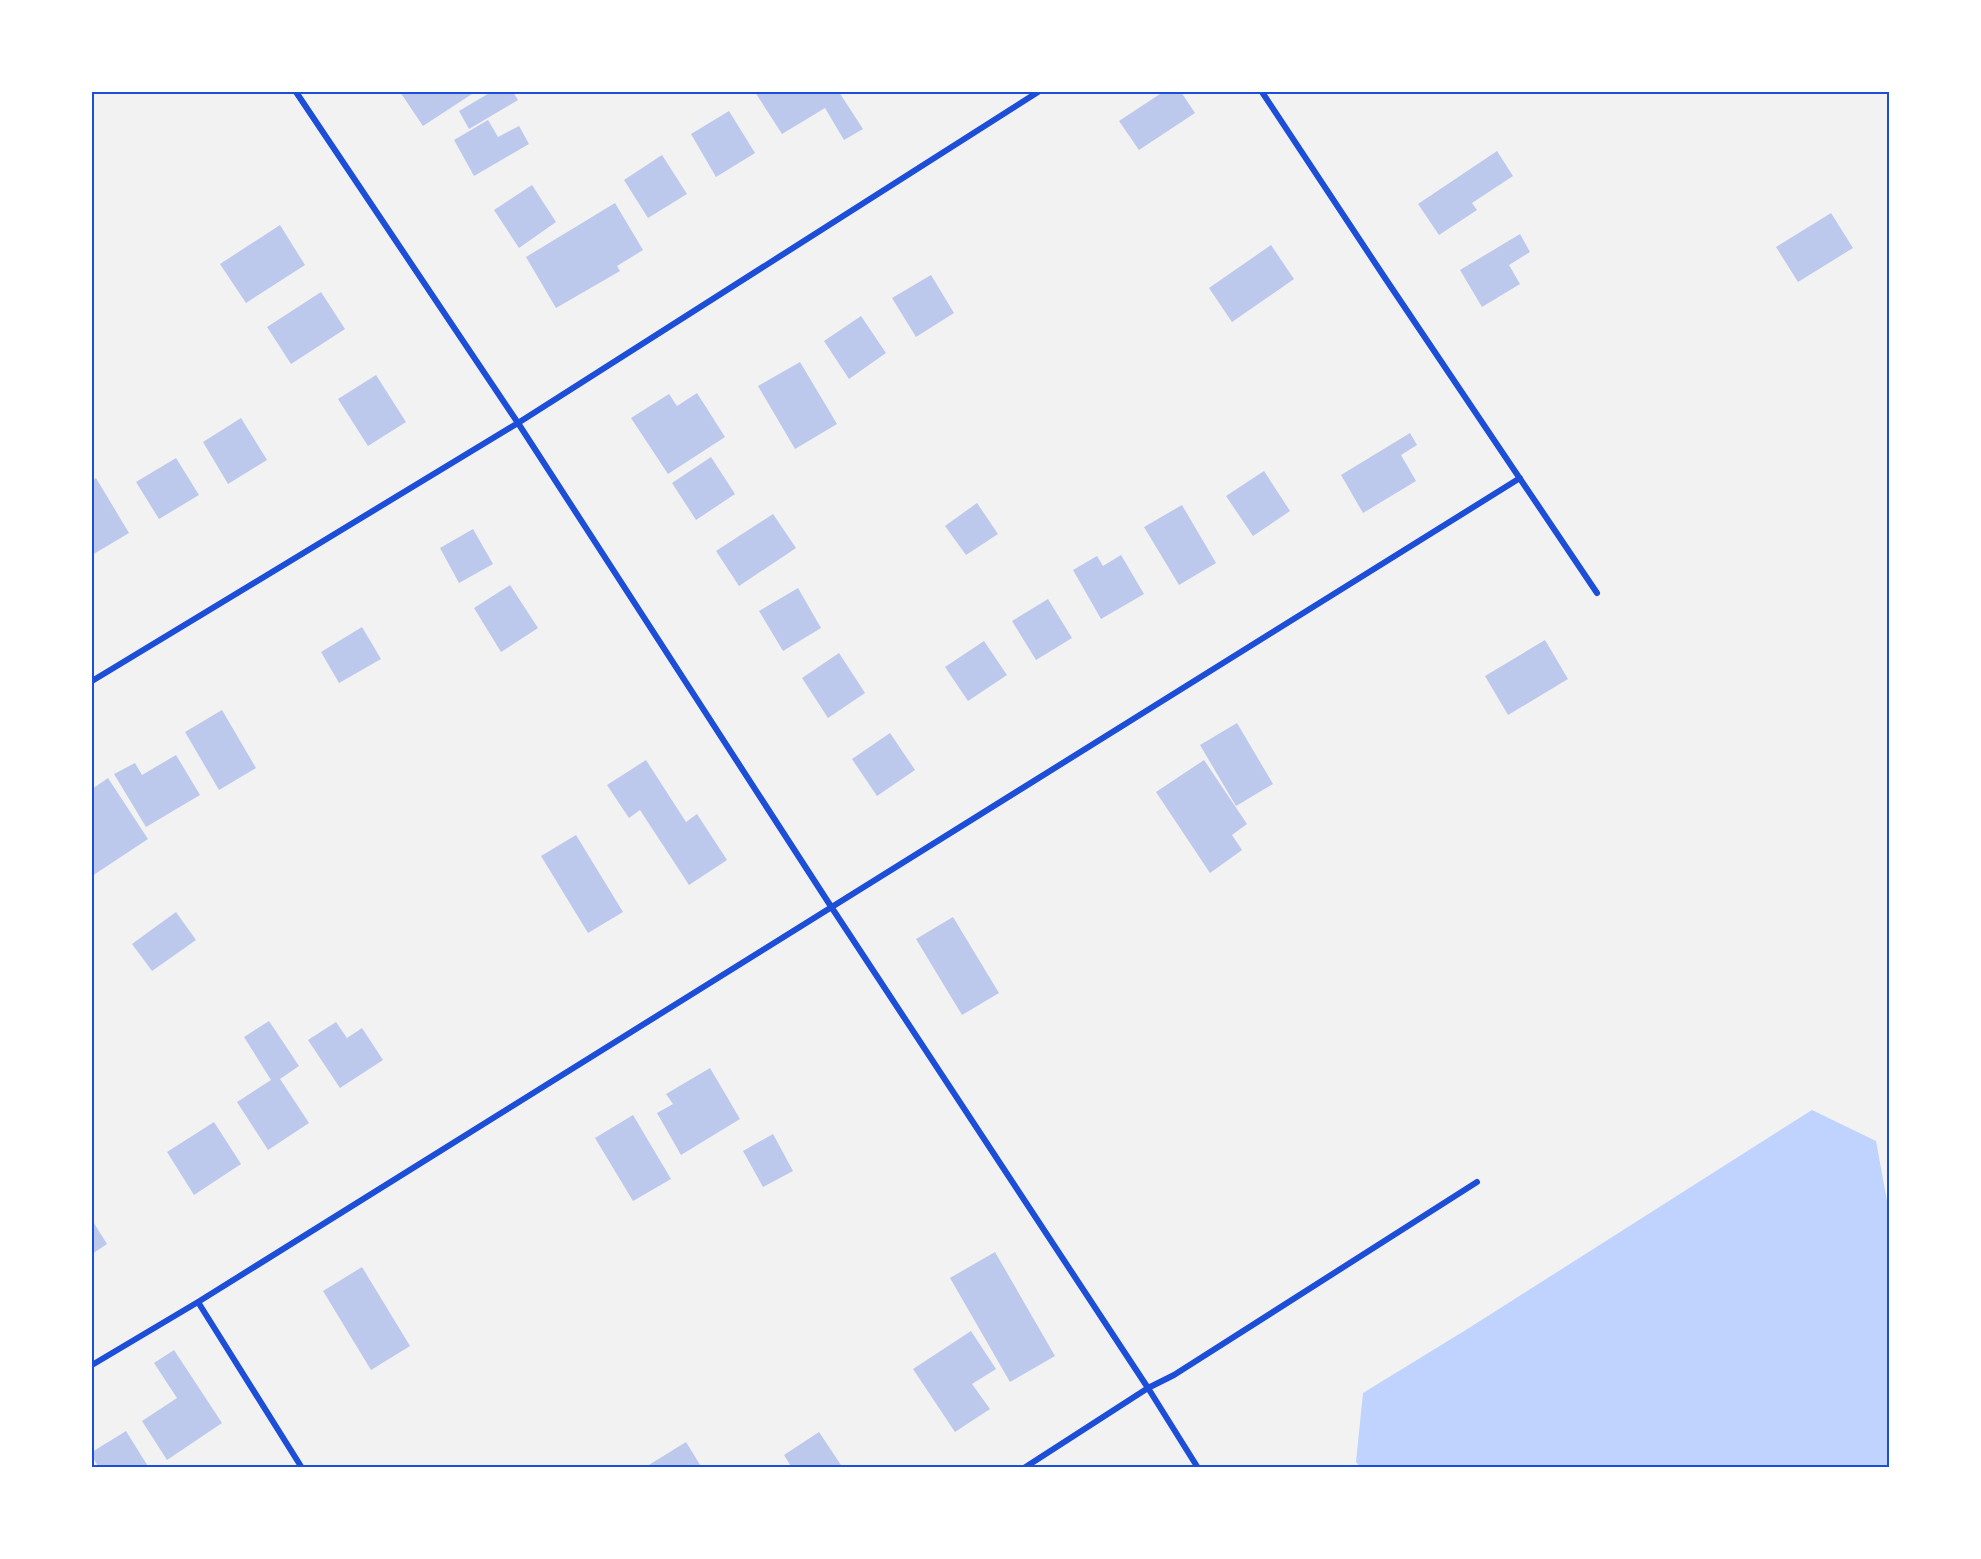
<svg xmlns="http://www.w3.org/2000/svg" width="1981" height="1559" font-family="Raleway,sans-serif">
	<rect width="100%" height="100%" fill="#f2f2f2"/>
	<path fill="#bfd3fe" d="M1812 1110 1876 1141 1890 1217 1889 1467H1360L1356 1462 1363 1393 1469 1328Z"/>
	<path fill="#bdc9ec" d="M400 92H475L423 126Z
		M491 92H513L518 100 469 129 459 111Z
		M755 92H839L863 129 844 140 825 108 782 134Z
		M1163 92H1181L1195 113 1139 150 1119 121Z
		M729 111 755 153 716 177 691 134Z
		M488 120 498 137 519 126 529 144 474 176 454 140Z
		M1497 151 1513 176 1472 203 1477 210 1439 235 1418 204Z
		M662 155 687 194 648 218 624 180Z
		M532 185 556 222 519 248 494 210Z
		M615 203 643 250 617 266 620 271 556 308 526 257Z
		M1831 213 1853 248 1798 282 1776 247Z
		M280 225 305 265 246 303 220 264Z
		M1520 234 1530 252 1509 265 1520 284 1482 307 1460 270Z
		M1271 245 1294 279 1232 322 1209 288Z
		M931 275 954 313 916 337 892 298Z
		M321 292 345 329 291 364 267 327Z
		M861 316 886 353 849 379 824 341Z
		M800 362 837 424 795 449 758 386Z
		M376 375 406 422 368 446 338 399Z
		M697 393 725 437 668 474 631 418 669 394 677 406Z
		M241 418 267 460 228 484 203 442Z
		M1410 433 1417 445 1401 455 1416 481 1363 513 1341 475Z
		M711 457 735 494 696 520 672 483Z
		M176 458 199 495 159 519 136 482Z
		M1264 471 1290 511 1253 536 1226 496Z
		M96 478 129 533 92 555V481Z
		M977 503 998 534 966 555 945 526Z
		M1182 505 1216 563 1179 585 1144 527Z
		M773 514 796 548 739 586 716 551Z
		M473 529 493 564 459 583 440 548Z
		M1121 555 1144 594 1101 619 1073 570 1097 556 1103 566Z
		M510 585 538 628 501 652 474 608Z
		M798 588 821 628 783 651 759 611Z
		M1048 599 1072 638 1036 660 1012 621Z
		M362 627 381 659 339 683 321 652Z
		M1545 640 1568 679 1508 715 1485 676Z
		M984 641 1007 675 968 701 945 667Z
		M839 653 865 693 828 718 802 678Z
		M222 710 256 768 219 790 185 732Z
		M1237 723 1273 784 1236 806 1200 745Z
		M890 733 915 770 877 796 852 759Z
		M176 755 200 795 146 827 114 774 135 763 142 775Z
		M646 760 686 822 697 814 727 860 689 885 640 810 629 818 607 785Z
		M1204 760 1247 824 1232 835 1242 850 1210 873 1156 792Z
		M108 778 148 839 92 876V789Z
		M576 835 623 912 588 933 541 856Z
		M176 912 196 940 152 971 132 944Z
		M953 917 999 993 962 1015 916 939Z
		M269 1021 299 1066 280 1079 309 1123 268 1150 237 1102 271 1080 244 1037Z
		M336 1022 347 1038 362 1028 383 1060 340 1088 308 1040Z
		M710 1068 740 1119 681 1155 657 1113 673 1104 666 1094Z
		M633 1115 671 1179 633 1201 595 1138Z
		M214 1122 241 1164 194 1195 167 1152Z
		M773 1134 793 1171 763 1187 743 1151Z
		M92 1220 107 1244 92 1254Z
		M995 1252 1055 1356 1010 1382 950 1278Z
		M362 1267 410 1346 371 1370 323 1291Z
		M971 1331 996 1369 972 1384 990 1409 955 1432 913 1369Z
		M174 1350 222 1423 167 1460 142 1421 177 1398 154 1363Z
		M126 1431 149 1468H99L92 1456V1452Z
		M819 1432 843 1468H792L784 1455Z
		M686 1442 702 1468H644Z"/>
	<g fill="none" stroke-linecap="round" stroke-linejoin="round">
		<path stroke="#1d4ed8" stroke-width="6" d="M296 92 518 423 832 908 1148 1388 1198 1468
			M1262 92 1385 278 1597 593
			M92 681 518 423 1038 92
			M198 1302 302 1468
			M92 1365 198 1302 1520 478
			M1024 1468 1148 1388 1174 1375 1477 1182"/>
	</g>
	<rect width="1981" height="1559" fill="none" stroke="#ffffff" stroke-width="186"/>
	<rect x="93" y="93" width="1795" height="1373" fill="none" stroke="#1d4ed8" stroke-width="2"/>
</svg>
